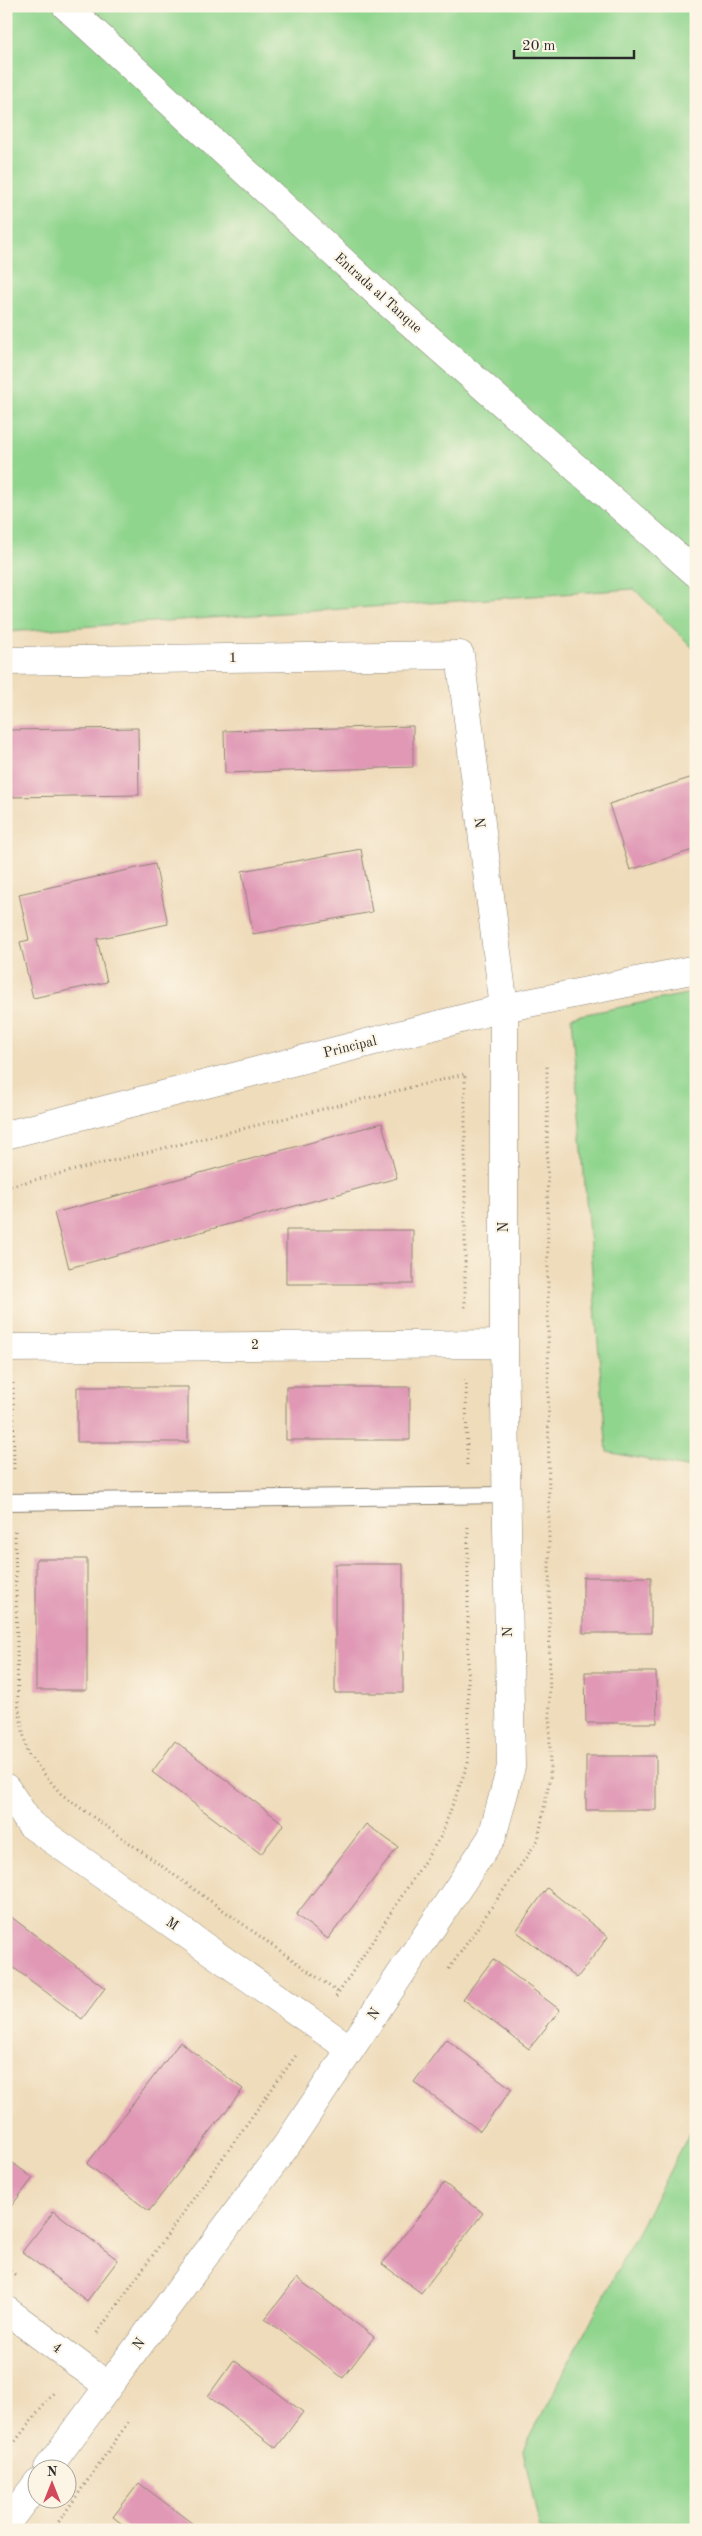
<svg xmlns="http://www.w3.org/2000/svg" width="702" height="2536" font-family="'Old Standard TT',serif">
	<rect width="100%" height="100%" fill="#fcf5e5"/>
	<filter id="ink" filterUnits="userSpaceOnUse"><feTurbulence type="fractalNoise" baseFrequency=".02" numOctaves="2"/><feDisplacementMap in="SourceGraphic" scale="10" xChannelSelector="R" yChannelSelector="G"/><feConvolveMatrix kernelMatrix="1 2 1 2 8 2 1 2 1" color-interpolation-filters="sRGB"/></filter>
	<filter id="wash" filterUnits="userSpaceOnUse"><feTurbulence type="fractalNoise" baseFrequency=".0096" numOctaves="4" result="noise"/><feDisplacementMap in="SourceGraphic" scale="20" xChannelSelector="R" yChannelSelector="G"/><feGaussianBlur stdDeviation="1.12" result="paint"/><feColorMatrix in="noise" values="0 0 0 0 0 0 0 0 0 0 0 0 0 0 0 0 0 1.4 0 .05"/><feComposite in="paint" operator="in"/></filter>
	<g filter="url(#wash)">
		<rect width="100%" height="100%" fill="#efdcbb"/>
		<path fill="#90d58e" stroke="#5e805c" d="M6 6H696V651L634 589 6 632Z
			M696 992V1469L607 1452 571 1017Z
			M696 2121V2530H540L523 2450Z"/>
		<g id="blocks">
			<path fill="#e098b5" d="M413 726V767L225 773 224 731Z
				M138 728 139 795 9 797 8 730Z
				M696 776V849L630 870 609 804Z
				M361 849 372 912 253 934 242 871Z
				M155 864 168 924 97 939 107 982 33 998 20 942 29 940 19 894Z
				M382 1123 397 1178 69 1268 54 1213Z
				M286 1230H413V1284H286Z
				M77 1387H188V1442H77Z
				M286 1387H410V1440H286Z
				M36 1559H87V1690H36Z
				M335 1564H403V1693H335Z
				M583 1577H651V1633H583Z
				M585 1672H656L657 1723H586Z
				M175 1741 284 1824 261 1854 152 1772Z
				M586 1756H656V1810H586Z
				M366 1824 398 1847 328 1939 296 1915Z
				M547 1888 608 1937 577 1978 516 1931Z
				M6 1913 105 1988 82 2019 6 1962Z
				M493 1959 560 2010 529 2049 463 1999Z
				M446 2039 512 2089 480 2131 414 2082Z
				M180 2042 243 2089 149 2211 87 2164Z
				M6 2158 33 2178 6 2213Z
				M444 2183 483 2213 421 2293 382 2264Z
				M54 2211 118 2260 87 2301 22 2252Z
				M297 2278 374 2337 343 2378 265 2319Z
				M234 2360 303 2412 276 2448 208 2396Z
				M139 2483 193 2524 189 2530H130L113 2517Z"/>
		</g>
	</g>
	<g filter="url(#ink)">
		<use href="#blocks" fill-opacity="0" stroke="#8d8473" stroke-width="1"/>
		<g fill="none" stroke-linecap="round" stroke-linejoin="round">
			<defs>
				<path id="lane" d="M6 1502 506 1495"/>
				<path id="street" d="M66 6 387 302 696 573
					M6 661 460 655 504 1008V1344L511 1767 492 1837 286 2146 48 2468
					M6 1348 504 1344
					M6 1788 30 1824 350 2049
					M6 2310 108 2386
					M6 2524 38 2482"/>
				<path id="secondary" d="M6 1135 504 1008 696 969"/>
			</defs>
			<use href="#lane" stroke="#8d8473" stroke-width="18"/>
			<use href="#street" stroke="#8d8473" stroke-width="29"/>
			<use href="#secondary" stroke="#8d8473" stroke-width="29"/>
			<path stroke="#8d8473" stroke-width="3" stroke-dasharray="1 4" stroke-linecap="butt" d="M6 1187 465 1074V1311
				M466 1379 467 1466
				M13 1383 14 1472
				M15 1531 18 1704 27 1753 61 1794 339 1993
				M6 1855 7 1854
				M449 1969 538 1840 550 1777 547 1064
				M336 1997 441 1836 468 1763V1524
				M6 2268 17 2276
				M97 2333 297 2054
				M6 2453 55 2391
				M53 2530 129 2421"/>
			<use href="#lane" stroke="#fff" stroke-width="16"/>
			<use href="#street" stroke="#fff" stroke-width="28"/>
			<use href="#secondary" stroke="#fff" stroke-width="28"/>
		</g>
	</g>
	<g text-anchor="middle" dominant-baseline="central" stroke-width="4" stroke-linejoin="round" paint-order="stroke">
		<g font-size="14" fill="#2b2b2b" stroke="#fcf5e5">
			<text transform="translate(378 293) rotate(42)">Entrada al Tanque</text>
			<text transform="translate(233 658) rotate(-1)">1</text>
			<text transform="translate(481 823) rotate(-97)">N</text>
			<text transform="translate(350 1047) rotate(-14)">Principal</text>
			<text transform="translate(504 1227) rotate(-90)">N</text>
			<text transform="translate(255 1345) rotate(-1)">2</text>
			<text transform="translate(508 1632) rotate(-91)">N</text>
			<text transform="translate(172 1924) rotate(35)">M</text>
			<text transform="translate(374 2014) rotate(-56)">N</text>
			<text transform="translate(139 2344) rotate(-54)">N</text>
			<text transform="translate(57 2348) rotate(37)">4</text>
		</g>
	</g>
	<rect width="702" height="2536" fill="none" stroke="#fcf5e5" stroke-width="25"/>
	<g transform="translate(52 2484)"><circle r="24" fill="#fcf5e5" stroke="#a8a49b"/>
	<path d="M0-4L9 19L0 12L-9 19Z" fill="#d1495b"/>
	<text y="-8" font-size="14" font-weight="bold" text-anchor="middle" fill="#2b2b2b">N</text>
	</g>
	<path d="M514 50v8h120v-8" fill="none" stroke="#2b2b2b" stroke-width="2.5"/>
	<text x="522" y="50" font-size="15" fill="#2b2b2b" stroke="#fcf5e5" stroke-width="4" paint-order="stroke">20 m</text>
</svg>
